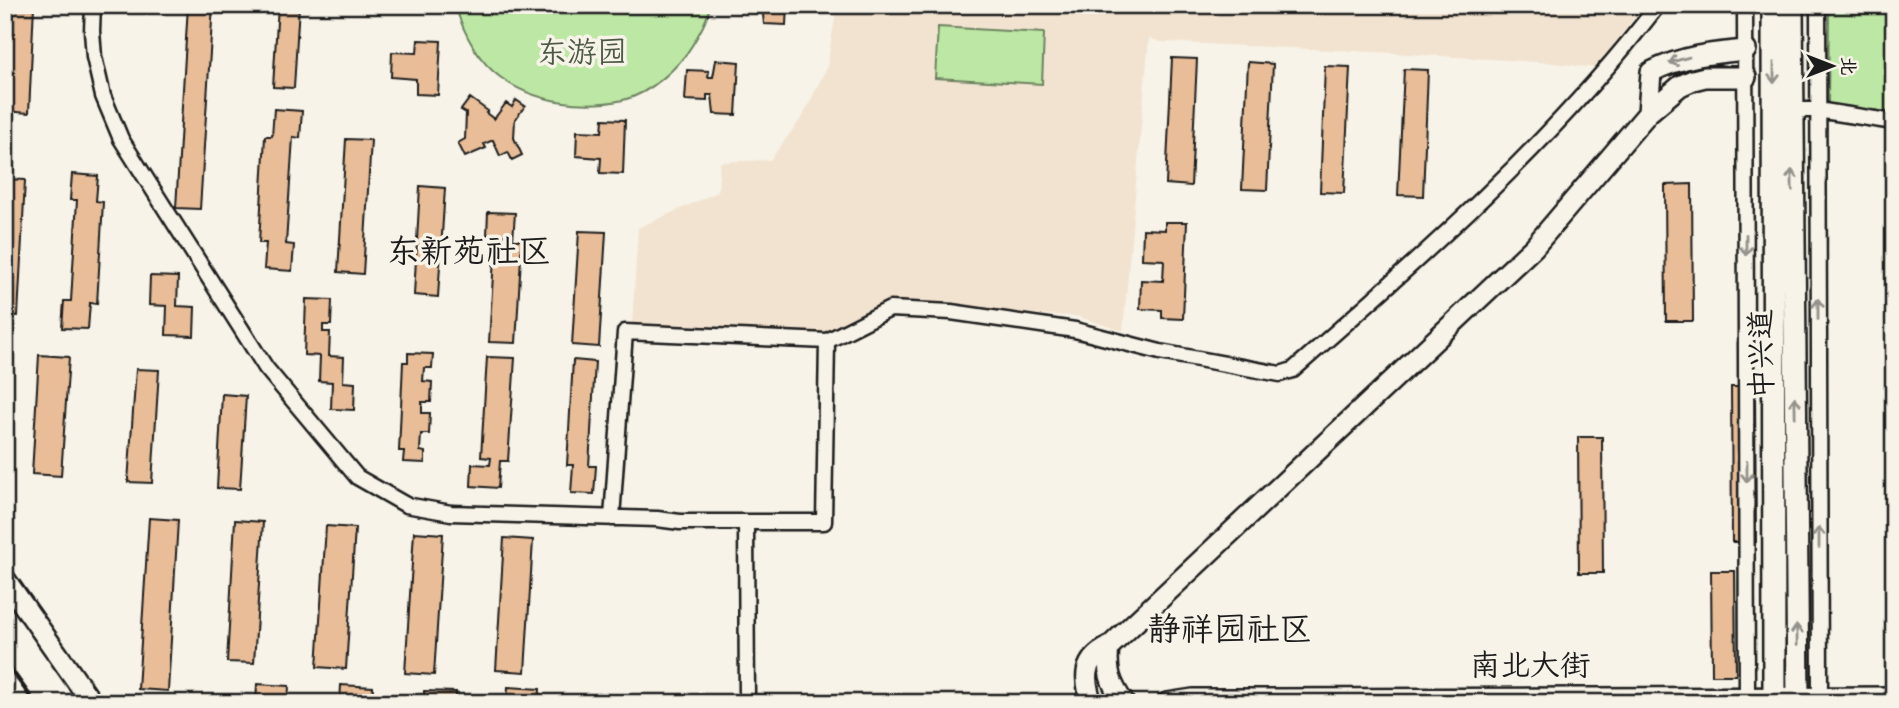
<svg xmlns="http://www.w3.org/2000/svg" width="1899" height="708" font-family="'Indie Flower','LXGW WenKai TC',sans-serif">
	<rect width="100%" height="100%" fill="#f7f3e8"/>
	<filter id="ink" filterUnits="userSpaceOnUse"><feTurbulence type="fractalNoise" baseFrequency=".0143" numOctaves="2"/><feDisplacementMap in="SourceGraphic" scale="14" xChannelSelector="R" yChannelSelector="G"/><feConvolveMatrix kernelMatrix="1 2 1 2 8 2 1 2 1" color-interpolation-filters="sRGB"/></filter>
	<g filter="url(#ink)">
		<path fill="#f2e3d0" d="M837 5H1644L1595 68 1554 63 1376 52 1161 42 1149 38 1123 331 1076 316 878 309 822 333 632 325 638 228 718 192 720 162 770 160 803 116 827 67Z"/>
		<path fill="#bde7a4" stroke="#6c8260" stroke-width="2" d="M455 5H710C708 19 700 32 693 44 679 67 650 94 623 100 583 109 533 102 500 77 477 60 463 31 455 5Z
			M1829 5H1894V113L1828 104Z
			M938 27 1044 33 1042 84 935 78Z"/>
		<path fill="#e8bd98" stroke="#1c1c1c" stroke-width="2" d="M10 5H34L29 113 5 111Z
			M188 5H213L200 209 176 208Z
			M278 5H299L294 88 273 87Z
			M736 5H758L757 10 735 9Z
			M762 5H787L786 25 764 24Z
			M418 40 441 41 438 95 416 94V79L391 77 392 52 417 53Z
			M1172 58 1197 59 1191 186 1166 184Z
			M716 60 739 62 736 115 714 114 712 95H707V101L685 100 687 70 709 71 708 77H713Z
			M1248 62 1273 64 1267 190 1242 189Z
			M1325 66 1350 67 1344 193 1320 192Z
			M1404 69 1428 70 1423 196 1398 195Z
			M470 98 488 111 486 113 494 119 506 103 512 107 516 100 525 106 515 120 514 138 522 155 512 160 508 152 500 156 493 140 484 144 486 148 465 157 458 143 465 139 466 113 461 110Z
			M274 109 302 111 300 138 293 137 286 244 294 245 292 271 264 269 266 243H259L265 136H272Z
			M603 119 625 120 623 174 600 173 601 158 576 156 577 131 602 132Z
			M346 139 371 140 363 274 338 272Z
			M72 174 98 176 96 201 103 202 97 304 90 303 88 329 62 328 64 301H71L77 200H70Z
			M5 179 25 180 18 316 5 315Z
			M1692 184 1693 321H1666L1665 185Z
			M420 186 445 188 438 297 414 295Z
			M488 212 515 213 513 240H522L516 343 489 342 495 241 503 242V235H487Z
			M1165 222H1187L1183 319 1162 318V310L1140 309 1141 280 1163 281 1164 260 1142 259 1143 229 1165 230Z
			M579 231 606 232 599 347 572 345Z
			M150 276 178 277 177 306 195 307 194 336 166 335 167 306 149 305Z
			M306 299 332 300 331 325H323V332H330L329 356 344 357 343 382 355 383 354 410 331 409 332 382 319 381 320 356 304 355Z
			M408 353 433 354 432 368H424L423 381 432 382 431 402H422V413H430L429 434H421L420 451 425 452V463L403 462 404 451H399L403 362H408Z
			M39 355 69 357 61 476 32 474Z
			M487 357 515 358 508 461H500L498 488 471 486 472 464 490 465 491 458 481 457Z
			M573 360 595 362 589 466H596L594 494 571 493 573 465H567Z
			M136 369 159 370 152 483 128 482Z
			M1731 387H1755L1756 542H1732Z
			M222 394 246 396 240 489 217 488Z
			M1578 437H1602L1603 573H1579Z
			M149 518 178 520 168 691 138 689Z
			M235 520 263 522 254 663 227 662Z
			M326 526 355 528 346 669 317 667Z
			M414 532 443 534 434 675 405 673Z
			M504 538 533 540 525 672 496 670Z
			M1711 571H1735L1736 675H1712Z
			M257 684 289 686 288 703H256Z
			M341 685 373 687 372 703H340Z
			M508 687 540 689 539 703H507Z
			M424 691 456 692V703H424Z"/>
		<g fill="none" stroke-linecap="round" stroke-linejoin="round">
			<defs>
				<path id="street" d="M93 5 92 31 94 57 103 96 121 139 266 368 357 477 406 505 451 513 657 519 680 522H824L827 341
					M1745 5 1747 703
					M1818 5 1820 703
					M1791 110H1817L1894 122
					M612 518 625 332 827 341 890 309 951 312 1075 330 1160 352 1280 374 1293 370C1422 257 1553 142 1658 5
					M746 522 747 703"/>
				<path id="secondary" d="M1648 113 1651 72C1682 56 1712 53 1746 50
					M5 579 92 703
					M1109 647C1106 670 1110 683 1124 703
					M1092 703C1083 677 1083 660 1109 647L1534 247 1648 113 1680 86 1693 80 1705 77H1746
					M1167 703 1193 699H1260L1894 697"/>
				<path id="primary" d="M1773 5 1774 703
					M1792 5 1798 703"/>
			</defs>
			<use href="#street" stroke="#1c1c1c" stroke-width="19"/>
			<use href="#secondary" stroke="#1c1c1c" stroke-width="24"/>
			<use href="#primary" stroke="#1c1c1c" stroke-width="26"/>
			<use href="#street" stroke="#f7f3e8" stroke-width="14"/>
			<use href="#secondary" stroke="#f7f3e8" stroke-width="19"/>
			<use href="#primary" stroke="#f7f3e8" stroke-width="21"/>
			<path stroke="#1c1c1c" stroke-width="4.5" d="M5 661 35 703"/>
		</g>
		<defs><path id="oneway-shaft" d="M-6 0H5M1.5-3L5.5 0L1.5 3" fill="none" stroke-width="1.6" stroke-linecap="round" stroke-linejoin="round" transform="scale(1.75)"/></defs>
		<g stroke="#94928c">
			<use href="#oneway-shaft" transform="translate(1679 60) rotate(164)"/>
			<use href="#oneway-shaft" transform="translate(1774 73) rotate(90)"/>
			<use href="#oneway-shaft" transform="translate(1792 180) rotate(-91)"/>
			<use href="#oneway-shaft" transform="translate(1746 245) rotate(90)"/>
			<use href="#oneway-shaft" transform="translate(1818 309) rotate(-90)"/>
			<use href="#oneway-shaft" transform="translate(1795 407) rotate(-91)"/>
			<use href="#oneway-shaft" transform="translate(1747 472) rotate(90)"/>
			<use href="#oneway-shaft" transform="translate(1819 537) rotate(-90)"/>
			<use href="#oneway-shaft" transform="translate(1797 635) rotate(-91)"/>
		</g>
	</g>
	<g text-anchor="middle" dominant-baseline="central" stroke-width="7" stroke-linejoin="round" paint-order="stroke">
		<g font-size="30" fill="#4c5945" stroke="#f7f3e8">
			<text x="582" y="55">东游园</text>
		</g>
		<g font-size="30" fill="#1c1c1c" stroke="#f7f3e8">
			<text transform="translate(1764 354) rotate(-91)">中兴道</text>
			<text x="1530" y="668">南北大街</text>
		</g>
		<g font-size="33" fill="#1c1c1c" stroke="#f7f3e8">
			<text x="469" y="254">东新苑社区</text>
			<text x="1230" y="632">静祥园社区</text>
		</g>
	</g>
	<rect width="1899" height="708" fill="none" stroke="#f7f3e8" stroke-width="28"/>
	<rect x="14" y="14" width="1871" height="680" fill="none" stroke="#1c1c1c" stroke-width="2.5" filter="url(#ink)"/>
	<g transform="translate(1832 66) rotate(90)" stroke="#f7f3e8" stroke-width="5" paint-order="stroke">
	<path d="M0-5L12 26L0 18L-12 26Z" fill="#1c1c1c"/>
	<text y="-10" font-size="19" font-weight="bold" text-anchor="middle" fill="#1c1c1c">北</text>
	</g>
</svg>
